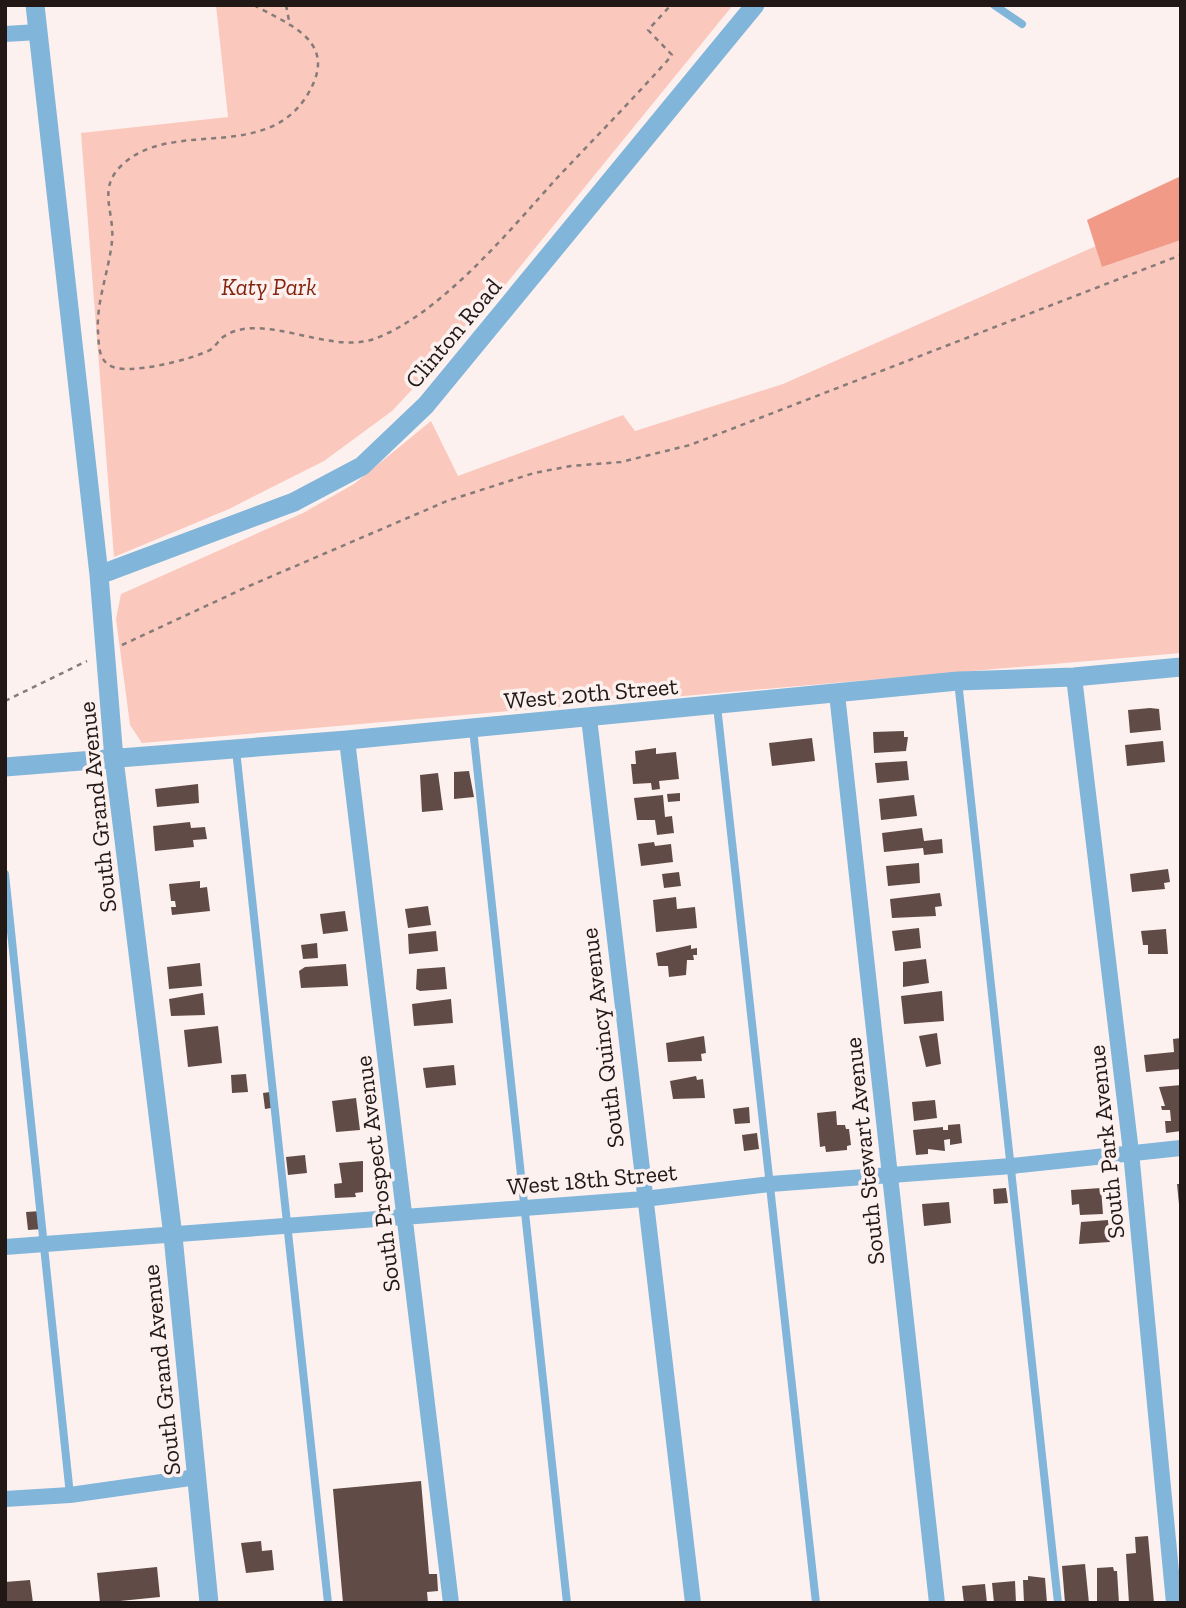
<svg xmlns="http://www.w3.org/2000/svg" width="1186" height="1608" font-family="'Zilla Slab',serif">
	<rect width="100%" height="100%" fill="#fcf1ef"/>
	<path fill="#fbc8bd" d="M216 5H733L475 322 392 411 324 461 229 509 114 557 81 133 228 117Z
		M1181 240V653L142 743 130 725 116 619 121 594 303 513 354 484 431 421 458 476 623 415 635 431 783 384 1096 246 1102 267Z"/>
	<path fill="#f09a87" d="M1181 176V240L1102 267 1087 220Z"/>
	<path fill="#614b46" d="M1150 708 1159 709 1161 730 1130 733 1128 710Z
		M904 731V737H908L906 751 874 753 873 732Z
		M812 738 815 761 772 766 769 743Z
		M1163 741 1165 762 1127 766 1125 745Z
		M656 748V754L676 752 679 779 659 781 660 789 652 790 651 783 633 784 631 764H636L635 751Z
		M907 761 909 780 877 783 875 763Z
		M469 771 474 797 454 799V772Z
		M438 773 443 810 422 812 420 775Z
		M198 784 199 803 157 807 155 789Z
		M680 793V801L668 802 667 794Z
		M663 795 665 817 672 816 674 833 657 835 655 820H637L634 798Z
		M914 795 917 816 881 820 879 799Z
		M190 822 191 828 205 827 207 839 193 840 194 847 155 851 153 826Z
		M922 828 924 841 942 839 943 853 924 855 923 848 884 852 882 833Z
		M654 842 655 846 671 844 673 862 641 866 638 844Z
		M919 863 920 883 888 886 886 866Z
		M1168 869 1170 882 1164 883 1165 889 1132 892 1130 874Z
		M679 872 681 886 664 888 662 874Z
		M200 881V888L207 887 210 911 172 915 171 907H176L175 901H171L169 884Z
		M940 893 942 906 935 907 936 916 892 918 890 899Z
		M676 897 677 909 695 907 697 928 656 932 653 900Z
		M428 906 431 925 408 928 405 909Z
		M345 911 348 931 323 934 320 914Z
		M919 928 921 948 895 951 892 931Z
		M1166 929 1168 954H1148V945H1143L1141 931Z
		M436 931 438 951 409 954 408 934Z
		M317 943 318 958 303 959 301 945Z
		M691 945V949L697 948V955H693L694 960H687L686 975 669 977 668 966H658L656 953Z
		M926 959 929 983 903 987V962Z
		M200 963 202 986 169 989 167 967Z
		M346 964 348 986 301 988 299 971 305 967Z
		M445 967 447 989 420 991 416 989 417 969Z
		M942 991 944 1021 904 1024 901 996Z
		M203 993 205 1015 171 1016 169 999Z
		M451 999 453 1023 414 1026 412 1004Z
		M218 1026 222 1063 188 1067 184 1030Z
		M937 1033 941 1064 926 1067 919 1036Z
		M704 1036 706 1053 701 1054 702 1061 668 1062 666 1043Z
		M1181 1038V1069L1146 1072 1144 1055 1174 1052 1173 1039Z
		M454 1065 456 1085 426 1088 423 1068Z
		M246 1074 248 1092 232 1093 231 1075Z
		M696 1076 697 1080 703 1079 705 1098 673 1099 670 1081Z
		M1181 1085V1131L1166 1133 1165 1121H1171L1170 1110H1162L1161 1106H1165L1159 1087Z
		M270 1092 271 1108 265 1109 263 1093Z
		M356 1098 360 1130 336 1132 332 1101Z
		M935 1100 937 1118 914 1121 912 1102Z
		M749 1107 750 1123 735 1124 733 1109Z
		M836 1111 837 1125H845L846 1129H849L851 1145 847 1146V1150L826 1152 825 1146 820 1147 817 1113Z
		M960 1124 962 1143 950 1145V1139L944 1140 945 1151 928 1149V1154L916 1155 913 1130 943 1127V1130H948V1125Z
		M757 1133 759 1149 744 1151 742 1135Z
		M305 1155 307 1173 288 1175 286 1157Z
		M363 1161V1192L355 1193 356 1197 335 1198 334 1184 342 1183 339 1163Z
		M1177 1184H1181V1204H1179Z
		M1006 1188 1008 1203 994 1204 993 1189Z
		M1101 1188 1103 1214 1080 1215 1079 1204 1072 1205 1071 1190Z
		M949 1202 951 1223 924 1226 922 1204Z
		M41 1211 42 1229 28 1230 26 1212Z
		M1108 1220 1110 1242 1079 1244 1081 1222Z
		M421 1481 429 1574H437L438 1591 427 1592 428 1603H343L333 1489Z
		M1148 1536 1154 1603H1129L1126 1554 1136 1553 1135 1537Z
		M261 1541 262 1551 272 1550 274 1570 246 1573 241 1543Z
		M1085 1564 1089 1603H1065L1062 1566Z
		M157 1567 160 1597 100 1603 97 1573Z
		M1113 1567 1114 1571H1117L1119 1603H1097V1568Z
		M1028 1576 1045 1578 1047 1603H1024L1023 1580H1028Z
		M30 1580 33 1603H5V1582Z
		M1015 1581 1016 1603H994L992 1583Z
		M985 1584 987 1603H964L962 1586Z"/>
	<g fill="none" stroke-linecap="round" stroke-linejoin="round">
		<path stroke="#857b79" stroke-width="2.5" stroke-dasharray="5 5" stroke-linecap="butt" d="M254 5C285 23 332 38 314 82 276 170 173 114 121 166 97 189 115 213 112 241 109 271 96 302 98 332 99 344 98 358 109 365 125 377 193 359 210 350 216 346 218 341 223 337 261 310 328 355 374 339 440 315 510 230 557 178 594 139 631 101 667 61L672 55 648 30 671 5
			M286 5 290 26
			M122 645 249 586 447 501 534 473 571 466 621 462 690 445 1181 255
			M5 701 87 661"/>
		<path stroke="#82b5da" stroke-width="8" d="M994 5 1022 24
			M958 681 1058 1603
			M717 706 816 1603
			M473 729 567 1603
			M236 750 328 1603
			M5 874 70 1495"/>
		<path stroke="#82b5da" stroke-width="16" d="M5 34 38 32
			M1074 677 1131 1152 1174 1603
			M837 694 937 1603
			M589 718 693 1603
			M347 740 451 1603
			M5 1247 644 1199 770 1184 1012 1166 1181 1148
			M5 1499 70 1495 197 1477"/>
		<path stroke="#82b5da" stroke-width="19" d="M35 5 99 575 114 759 173 1236 209 1603
			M99 575 294 502 362 466 426 405 755 5
			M5 767 347 740 958 681 1074 677 1181 667"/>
	</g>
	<g text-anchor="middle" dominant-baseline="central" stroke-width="7" stroke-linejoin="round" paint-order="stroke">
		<g font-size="24" font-style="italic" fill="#86230f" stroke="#fcf1ef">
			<text x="269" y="286">Katy Park</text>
		</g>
		<g font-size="24" fill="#221917" stroke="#fcf1ef">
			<text transform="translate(453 333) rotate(-50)">Clinton Road</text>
			<text transform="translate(591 693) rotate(-5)">West 20th Street</text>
			<text transform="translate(97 807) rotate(-96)">South Grand Avenue</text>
			<text transform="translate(602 1038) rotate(-97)">South Quincy Avenue</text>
			<text transform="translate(1106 1142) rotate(-96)">South Park Avenue</text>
			<text transform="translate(864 1151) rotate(-96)">South Stewart Avenue</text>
			<text transform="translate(377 1174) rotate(-97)">South Prospect Avenue</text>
			<text transform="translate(592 1179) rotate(-5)">West 18th Street</text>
			<text transform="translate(161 1370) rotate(-96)">South Grand Avenue</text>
		</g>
	</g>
	<rect width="1186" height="1608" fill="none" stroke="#221917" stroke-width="14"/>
</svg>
